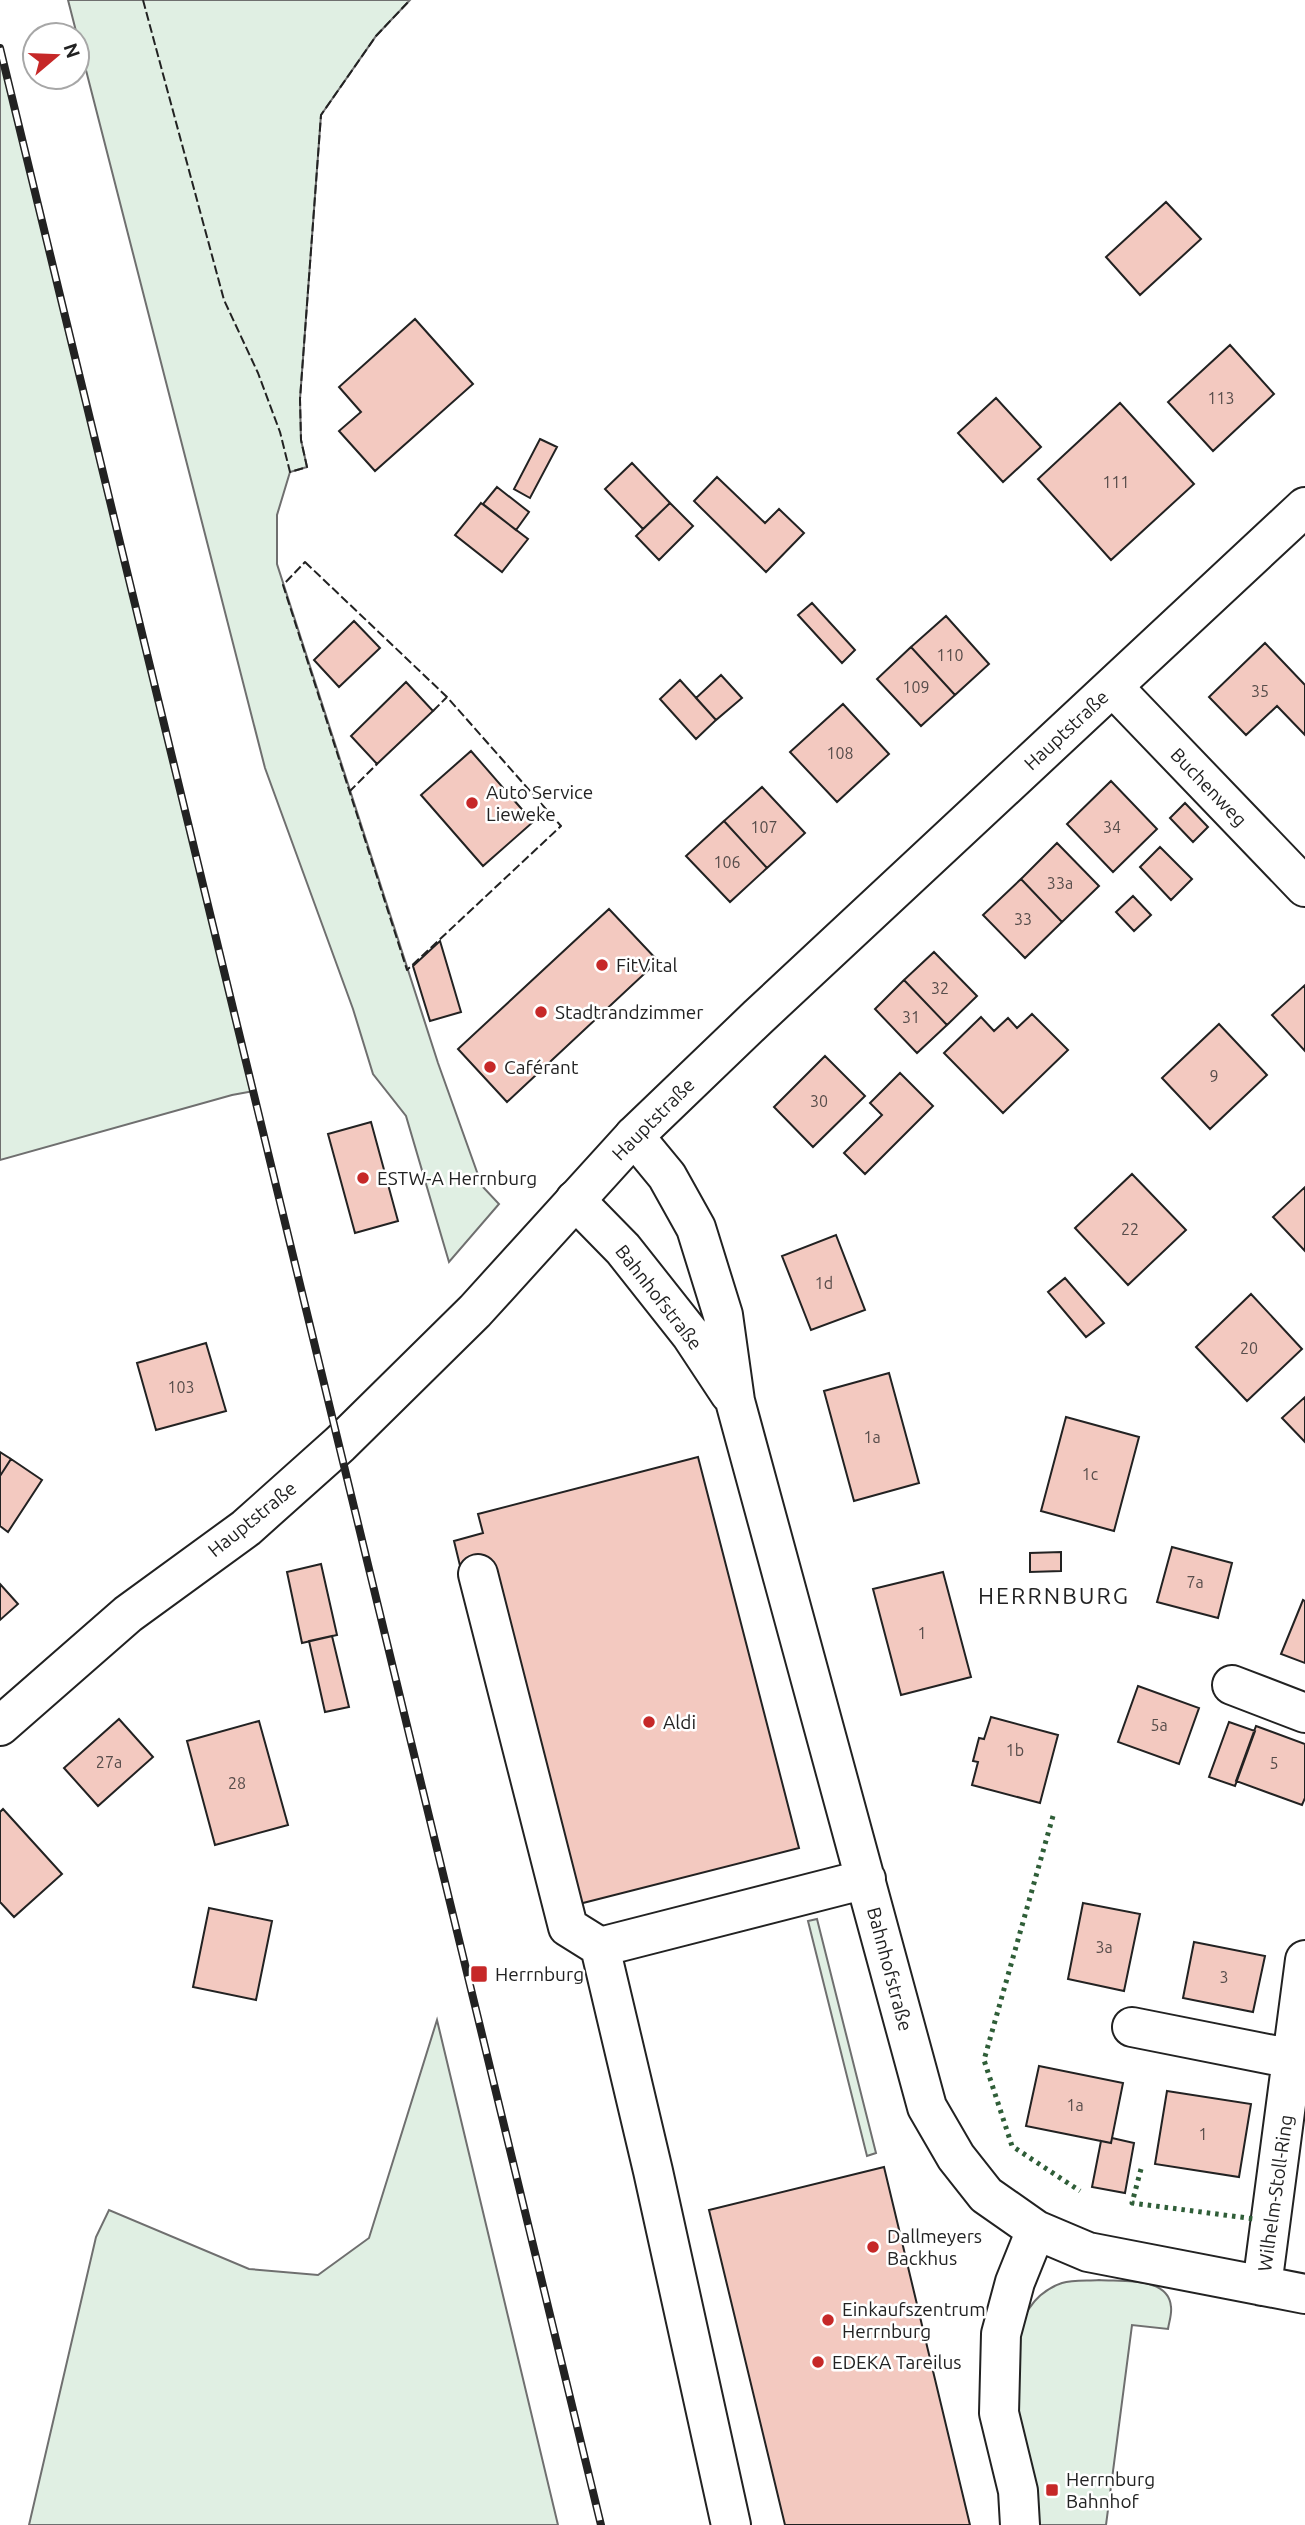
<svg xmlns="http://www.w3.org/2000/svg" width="1305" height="2525" font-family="Ubuntu,sans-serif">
	<rect width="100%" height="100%" fill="#fff"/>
	<path fill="#e0efe3" stroke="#6f6f6f" stroke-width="2" d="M68 0H410L376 36 321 115 300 399 301 440 307 467 290 472 277 515V564L438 1063 482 1186 499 1204 449 1262 406 1116 373 1074 353 1009 265 768Z
		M0 48 254 1091 232 1095 0 1160Z
		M817 1919 876 2153 867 2156 808 1921Z
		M437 2020 558 2525H29L96 2237 109 2210 249 2269 318 2275 369 2238Z
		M1099 2280C1121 2282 1169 2276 1171 2307 1172 2314 1169 2322 1168 2329L1132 2325 1106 2525H1039C1026 2463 978 2312 1062 2283 1073 2280 1088 2281 1099 2280Z"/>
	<path fill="#f3c9c0" stroke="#222" stroke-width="2" d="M1166 202 1201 239 1140 295 1106 257Z
		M415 319 473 384 375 471 339 431 361 412 339 387Z
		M1230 345 1274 394 1213 451 1168 402Z
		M996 398 1041 447 1003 482 958 433Z
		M1120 403 1194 484 1111 560 1038 479Z
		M540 439 557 447 530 498 514 489Z
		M632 463 670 503 643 529 605 489Z
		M717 477 765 523 779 509 804 533 766 572 694 501Z
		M497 487 529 512 516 530 483 504Z
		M481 503 528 539 502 572 455 535Z
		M670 503 693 526 659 560 636 536Z
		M812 603 855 650 842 663 798 615Z
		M946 616 989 664 955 695 911 647Z
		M354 621 380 648 339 687 314 660Z
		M1265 643 1305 685V735L1277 706 1246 735 1209 697Z
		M911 647 955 695 921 726 877 679Z
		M721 675 742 698 716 720 696 698Z
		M680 680 716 720 696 739 660 699Z
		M406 682 433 711 377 764 351 736Z
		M843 704 889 754 837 802 790 752Z
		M471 751 533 822 483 866 421 795Z
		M1111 781 1157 829 1113 872 1067 824Z
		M762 787 805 833 767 868 724 821Z
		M1185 803 1208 827 1193 842 1170 818Z
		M724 821 767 868 730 902 686 856Z
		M1057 843 1099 886 1062 922 1021 879Z
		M1160 847 1192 879 1171 900 1140 867Z
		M1021 879 1062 922 1025 958 983 915Z
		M1133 896 1151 915 1134 931 1116 912Z
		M609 909 658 961 507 1102 458 1049Z
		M440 941 461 1012 430 1021 413 966Z
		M934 952 977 996 947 1025 904 980Z
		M904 980 947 1025 917 1053 875 1009Z
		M1305 985V1051L1272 1015Z
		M1032 1014 1068 1050 1003 1113 944 1053 981 1017 994 1031 1008 1018 1017 1028Z
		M1219 1024 1267 1075 1210 1129 1162 1078Z
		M825 1056 865 1096 813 1147 774 1107Z
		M900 1073 933 1106 865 1174 844 1153 882 1115 870 1103Z
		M371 1122 398 1221 355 1233 328 1134Z
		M1132 1174 1186 1230 1128 1285 1075 1228Z
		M1305 1187V1251L1273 1217Z
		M836 1235 865 1310 811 1330 782 1256Z
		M1065 1278 1104 1323 1086 1337 1048 1292Z
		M1251 1294 1302 1349 1247 1401 1196 1347Z
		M206 1343 226 1411 156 1430 137 1363Z
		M889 1373 919 1483 854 1501 824 1391Z
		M1305 1397V1442L1282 1418Z
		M1066 1417 1139 1437 1114 1531 1041 1511Z
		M0 1452 11 1459 0 1476Z
		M698 1457 799 1848 579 1904 463 1578 454 1541 483 1533 478 1514Z
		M11 1459 42 1480 8 1532 0 1526V1476Z
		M1172 1547 1232 1563 1218 1618 1157 1602Z
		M1061 1552V1571L1030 1572V1553Z
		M321 1564 337 1635 302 1643 287 1572Z
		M943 1572 971 1677 901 1695 873 1589Z
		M0 1584 18 1604 0 1620Z
		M1303 1600 1305 1601V1663L1281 1654Z
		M332 1636 349 1707 325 1712 309 1641Z
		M1138 1686 1199 1708 1179 1764 1118 1742Z
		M991 1717 1058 1735 1040 1803 972 1785 978 1762 973 1761 979 1738 984 1739Z
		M119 1719 153 1757 98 1806 64 1768Z
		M259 1721 288 1825 215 1845 187 1741Z
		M1229 1722 1255 1731 1235 1786 1209 1777Z
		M1256 1726 1305 1744V1798L1302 1805 1236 1781Z
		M3 1809 62 1874 14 1917 0 1902V1812Z
		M1083 1903 1140 1914 1124 1991 1068 1979Z
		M209 1908 272 1921 256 2000 193 1987Z
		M1194 1942 1265 1956 1253 2012 1183 1998Z
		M1039 2066 1123 2083 1111 2143 1026 2126Z
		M1167 2091 1251 2104 1239 2177 1155 2164Z
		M1112 2138 1134 2143 1125 2193 1092 2187 1101 2141 1111 2143Z
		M884 2167 970 2525H785L709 2210Z"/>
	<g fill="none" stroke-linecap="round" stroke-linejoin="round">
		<defs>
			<path id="minor" d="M1113 687 1305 887
				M634 1136 667 1176 696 1228 723 1315 735 1401 927 2107 956 2157 986 2195 1036 2230 1088 2252 1305 2294
				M575 1200 623 1249 691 1335 730 1394
				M478 1574 568 1927 600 1947 653 2171 731 2525
				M1232 1685 1305 1713
				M600 1947 866 1879
				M1132 2027 1293 2059
				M1262 2286 1305 1960
				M1020 2525 1018 2491 999 2413 1001 2334 1015 2282 1036 2230"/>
			<path id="major" d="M0 1726 128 1614 246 1528 340 1444 475 1311 634 1136 758 1017 1305 507"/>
		</defs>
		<use href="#minor" stroke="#222" stroke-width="42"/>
		<use href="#major" stroke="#222" stroke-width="42"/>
		<use href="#minor" stroke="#fff" stroke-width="38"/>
		<use href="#major" stroke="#fff" stroke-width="38"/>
		<defs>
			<path id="rail" d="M0 48 601 2525"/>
		</defs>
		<use href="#rail" stroke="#222" stroke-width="8"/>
		<use href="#rail" stroke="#fff" stroke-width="5" stroke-dasharray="16" stroke-linecap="butt"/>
		<path stroke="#2f5e38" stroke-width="5" stroke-dasharray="3.5 5" stroke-linecap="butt" d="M1053 1816 984 2060 1012 2146 1080 2191
			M1141 2169 1132 2203 1255 2219V2217"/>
		<path stroke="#222" stroke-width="2" stroke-dasharray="9 3.5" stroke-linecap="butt" d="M143 0 224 300 258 373 280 432 290 472 307 467 301 440 300 399 321 115 376 36 410 0
			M305 562 447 697 561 826 407 970 283 585Z
			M433 711 447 697
			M349 792 377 764"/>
	</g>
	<g fill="#c62828" stroke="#fff" stroke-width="2.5">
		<circle cx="472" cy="803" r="7"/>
		<circle cx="602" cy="965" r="7"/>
		<circle cx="541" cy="1012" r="7"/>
		<circle cx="490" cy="1067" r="7"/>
		<circle cx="363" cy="1178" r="7"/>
		<circle cx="649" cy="1722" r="7"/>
		<rect x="470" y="1965" width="18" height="18" rx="3.5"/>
		<circle cx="873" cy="2247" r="7"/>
		<circle cx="828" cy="2320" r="7"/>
		<circle cx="818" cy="2362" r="7"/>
		<rect x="1045" y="2483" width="14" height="14" rx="3.5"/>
	</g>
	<g text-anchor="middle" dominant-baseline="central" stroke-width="5" stroke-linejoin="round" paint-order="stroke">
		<g font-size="16" fill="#564c4a">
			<text x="1221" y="398">113</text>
			<text x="1116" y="482">111</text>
			<text x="950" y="655">110</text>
			<text x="916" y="687">109</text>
			<text x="1260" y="691">35</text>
			<text x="840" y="753">108</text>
			<text x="764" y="827">107</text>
			<text x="1112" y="827">34</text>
			<text x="727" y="862">106</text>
			<text x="1060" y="883">33a</text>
			<text x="1023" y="919">33</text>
			<text x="940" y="988">32</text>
			<text x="911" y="1017">31</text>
			<text x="1214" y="1076">9</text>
			<text x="819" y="1101">30</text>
			<text x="1130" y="1229">22</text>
			<text x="824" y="1283">1d</text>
			<text x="1249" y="1348">20</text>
			<text x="181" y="1387">103</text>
			<text x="872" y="1437">1a</text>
			<text x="1090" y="1474">1c</text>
			<text x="1195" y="1582">7a</text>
			<text x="922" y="1633">1</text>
			<text x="1159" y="1725">5a</text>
			<text x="1015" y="1750">1b</text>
			<text x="109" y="1762">27a</text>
			<text x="1274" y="1763">5</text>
			<text x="237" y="1783">28</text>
			<text x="1104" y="1947">3a</text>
			<text x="1224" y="1977">3</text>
			<text x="1075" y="2105">1a</text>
			<text x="1203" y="2134">1</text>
		</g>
		<g font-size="19" fill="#222" stroke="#fff">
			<text transform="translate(1066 730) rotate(-43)">Hauptstraße</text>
			<text transform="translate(1209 787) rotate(46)">Buchenweg</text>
			<text transform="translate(653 1119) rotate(-45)">Hauptstraße</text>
			<text transform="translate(659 1297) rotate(52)">Bahnhofstraße</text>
			<text transform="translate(252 1519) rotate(-39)">Hauptstraße</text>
			<text transform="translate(890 1969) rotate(75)">Bahnhofstraße</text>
			<text transform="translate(1275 2193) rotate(-82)">Wilhelm-Stoll-Ring</text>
		</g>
		<g font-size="19" fill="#222" stroke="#fff" text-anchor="start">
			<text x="486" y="792">Auto Service<tspan x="486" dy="22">Lieweke</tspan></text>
			<text x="616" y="965">FitVital</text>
			<text x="555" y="1012">Stadtrandzimmer</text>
			<text x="504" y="1067">Caférant</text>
			<text x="377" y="1178">ESTW-A Herrnburg</text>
			<text x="663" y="1722">Aldi</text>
			<text x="495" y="1974">Herrnburg</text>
			<text x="887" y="2236">Dallmeyers<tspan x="887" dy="22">Backhus</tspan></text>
			<text x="842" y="2309">Einkaufszentrum<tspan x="842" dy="22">Herrnburg</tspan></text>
			<text x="832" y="2362">EDEKA Tareilus</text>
			<text x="1066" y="2479">Herrnburg<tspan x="1066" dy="22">Bahnhof</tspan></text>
		</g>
		<g font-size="23" letter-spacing="2" fill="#222" stroke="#fff">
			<text x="1054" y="1595">HERRNBURG</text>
		</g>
	</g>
	<g transform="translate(56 56) rotate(71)"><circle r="33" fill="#ffffff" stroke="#a7a7a7" stroke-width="2"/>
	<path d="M0-5L12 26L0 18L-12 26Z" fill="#c62828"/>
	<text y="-10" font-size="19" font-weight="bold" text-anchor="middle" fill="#222222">N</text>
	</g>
</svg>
